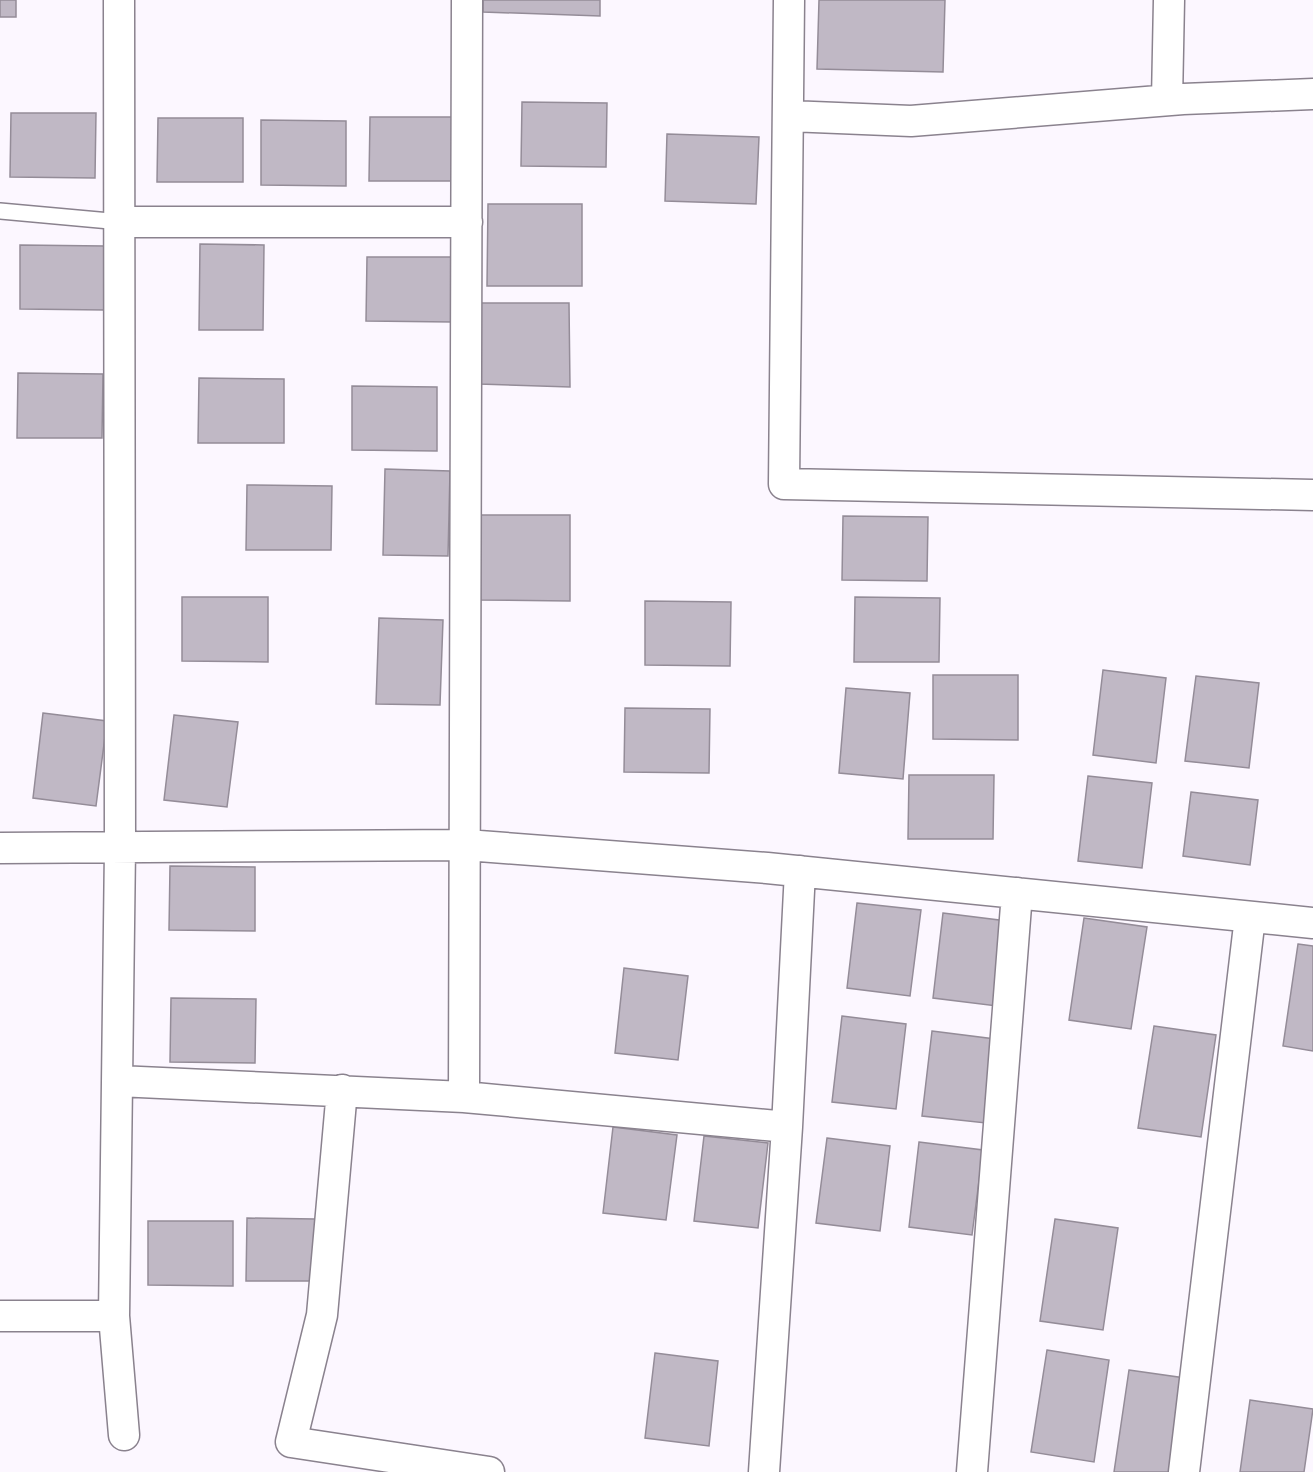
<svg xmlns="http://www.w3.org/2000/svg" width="1313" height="1472" font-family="'Roboto Serif',serif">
	<rect width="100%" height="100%" fill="#fcf7ff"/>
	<path fill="#c0b8c5" stroke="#948c98" stroke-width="1.5" d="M0 0H16V17H0Z
		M483 0H600V16L483 12Z
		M819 0H945L943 72 817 69Z
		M522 102 607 103 606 167 521 166Z
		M11 113H96L95 178 10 177Z
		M370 117H456L455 181H369Z
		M158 118H243V182H157Z
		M261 120 346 121V186L261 185Z
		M667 134 759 137 756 204 665 201Z
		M488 204H582V286H487Z
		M200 244 264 245 263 330H199Z
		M20 245 105 246V310L20 309Z
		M367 257H452V322L366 321Z
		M478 303H569L570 387 479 384Z
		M18 373 103 374 102 438H17Z
		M199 378 284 379V443H198Z
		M352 386 437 387V451L352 450Z
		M385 469 450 471 448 556 383 555Z
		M247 485 332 486 331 550H246Z
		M480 515H570V601L480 600Z
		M843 516 928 517 927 581 842 580Z
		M182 597H268V662L182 661Z
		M855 597 940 598 939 662H854Z
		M645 601 731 602 730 666 645 665Z
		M379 618 443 620 440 705 376 704Z
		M1103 670 1166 678 1156 763 1093 755Z
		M933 675H1018V740L933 739Z
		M1196 676 1259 683 1249 768 1185 761Z
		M846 688 910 693 903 779 839 773Z
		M625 708 710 709 709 773 624 772Z
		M43 713 107 721 96 806 33 798Z
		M174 715 238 722 227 807 164 800Z
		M909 775H994L993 839H908Z
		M1088 776 1152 783 1142 868 1078 861Z
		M1191 792 1258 800 1250 865 1183 856Z
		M170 866 255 867V931L169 930Z
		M857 903 921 910 910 996 847 988Z
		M943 913 1007 921 997 1006 933 998Z
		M1084 918 1147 927 1131 1029 1069 1020Z
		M1298 944 1313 946V1051L1283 1046Z
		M624 968 688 976 678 1060 615 1053Z
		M171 998 256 999 255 1063 170 1062Z
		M842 1016 906 1024 896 1109 832 1102Z
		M1154 1026 1216 1035 1201 1137 1138 1128Z
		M932 1031 995 1039 986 1123 922 1116Z
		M613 1127 677 1135 666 1220 603 1213Z
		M704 1136 768 1143 758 1228 694 1221Z
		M827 1138 890 1146 880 1231 816 1223Z
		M919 1142 983 1150 972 1235 909 1227Z
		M247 1218 315 1219 314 1281H246Z
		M1055 1219 1118 1228 1103 1330 1040 1321Z
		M148 1221H233V1286L148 1285Z
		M1047 1350 1109 1360 1094 1462 1031 1452Z
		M655 1353 718 1361 709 1446 645 1438Z
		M1129 1370 1192 1379 1178 1472H1114Z
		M1250 1400 1313 1409 1304 1472H1240Z"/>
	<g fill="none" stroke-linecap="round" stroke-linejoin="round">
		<defs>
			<path id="lane" d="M0 211 121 222"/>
			<path id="street" d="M119 0 120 848 114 1316 124 1435
				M789 0 784 484 1313 495
				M1167 100 1169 0
				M789 116 911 121 1183 99 1313 94
				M121 222H467
				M0 848 466 845 767 868 1313 923
				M118 1081 464 1097 787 1127
				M342 1090 322 1315 291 1442 489 1472
				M464 1097 467 0
				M0 1316H114
				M764 1472 787 1127 800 871
				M972 1472 1017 893
				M1184 1472 1250 917"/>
		</defs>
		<use href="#lane" stroke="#8a828e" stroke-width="18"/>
		<use href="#street" stroke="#8a828e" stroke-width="33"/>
		<use href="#lane" stroke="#fff" stroke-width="15"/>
		<use href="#street" stroke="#fff" stroke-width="30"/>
	</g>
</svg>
